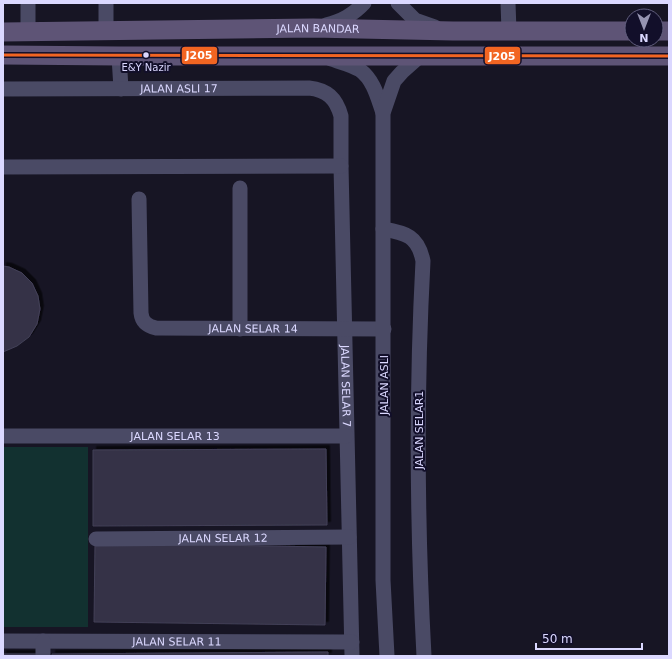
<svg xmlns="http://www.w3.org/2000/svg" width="672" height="659" font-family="'DejaVu Sans',sans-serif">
	<defs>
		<filter id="shadow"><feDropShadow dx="3.5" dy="-3.5" stdDeviation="0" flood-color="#0009"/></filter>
	</defs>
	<rect width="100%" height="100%" fill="#171524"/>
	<path fill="#123130" d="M3 447H88V627H3Z"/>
	<path fill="#353346" stroke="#434058" filter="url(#shadow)" d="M3 266 9 267 22 273 32 283 38 296 40 309 37 324 29 337 17 346 3 352Z
		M326 449 327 525 93 526V450Z
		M95 543 326 547 325 625 94 622Z
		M328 652V656H52V654Z
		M3 654H39V656H3Z"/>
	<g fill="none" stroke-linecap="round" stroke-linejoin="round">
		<g stroke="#4a4a65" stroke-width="15">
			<path d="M28 3V32"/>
			<path d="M106 3V32"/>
			<path d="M398 3 415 20 435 27"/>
			<path d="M508 3 509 31"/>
			<path d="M326 25C342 21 353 15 364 3"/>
			<path d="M119 56 121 89"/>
			<path d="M331 59C340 62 352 65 360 70 374 80 378 99 383 113"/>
			<path id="s1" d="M3 89 309 88C327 90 336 98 341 116V166L352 656"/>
			<path d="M3 167 341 166"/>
			<path d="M240 188V329"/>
			<path id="s2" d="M139 199 141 313C142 322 147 326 156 328L384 329"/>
			<path d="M383 229C406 233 418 236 423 261 416 392 417 525 424 656"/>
			<path id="s3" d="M3 436H346"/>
			<path id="s4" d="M96 539 349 537"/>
			<path id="s5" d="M3 641 352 642"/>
			<path d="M43 641V656"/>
			<path d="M387 656 383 580V113L394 81 402 72 420 56"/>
		</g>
		<g stroke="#5e5476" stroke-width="19">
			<path d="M656 31H669"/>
			<path id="s6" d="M3 32 313 28 453 31H632"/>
			<path d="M3 55 119 56H669"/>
		</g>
		<defs>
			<path id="bus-1" d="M3 55 669 56"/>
		</defs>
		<use href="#bus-1" stroke="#120f2a" stroke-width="6"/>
		<use href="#bus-1" stroke="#f26522" stroke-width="3"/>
	</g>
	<circle fill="#dbd8ff" stroke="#120f2a" stroke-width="1.5" cx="146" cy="55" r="3.5"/>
	<g text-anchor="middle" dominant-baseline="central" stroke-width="4" stroke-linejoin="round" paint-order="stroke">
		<g font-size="10" fill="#dbd8ff" stroke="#120f2a">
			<text x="146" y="67">E&amp;Y Nazir</text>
		</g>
		<g font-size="11" fill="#dbd8ff" stroke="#120f2a">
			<text stroke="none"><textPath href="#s6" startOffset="315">JALAN BANDAR</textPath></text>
			<text stroke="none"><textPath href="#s1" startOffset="176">JALAN ASLI 17</textPath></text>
			<text stroke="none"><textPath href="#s2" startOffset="234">JALAN SELAR 14</textPath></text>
			<text transform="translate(384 385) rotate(-90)">JALAN ASLI</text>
			<text stroke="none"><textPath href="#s1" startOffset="622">JALAN SELAR 7</textPath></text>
			<text transform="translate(419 430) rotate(-90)">JALAN SELAR1</text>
			<text stroke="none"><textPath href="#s3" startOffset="172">JALAN SELAR 13</textPath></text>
			<text stroke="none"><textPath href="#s4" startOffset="127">JALAN SELAR 12</textPath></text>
			<text stroke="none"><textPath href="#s5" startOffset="174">JALAN SELAR 11</textPath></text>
		</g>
	</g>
	<g stroke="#120f2a" stroke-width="1.5">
		<rect x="181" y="46" width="37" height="19" rx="4" fill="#f26522"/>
		<rect x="484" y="46" width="37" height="19" rx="4" fill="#f26522"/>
	</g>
	<g font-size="11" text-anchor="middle" font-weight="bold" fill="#fff">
		<text x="199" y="59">J205</text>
		<text x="502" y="60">J205</text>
	</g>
	<rect width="672" height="659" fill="none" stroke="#dbd8ff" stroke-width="8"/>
	<g transform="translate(644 28) rotate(180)"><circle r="19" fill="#120f2a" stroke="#625f7f"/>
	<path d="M0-3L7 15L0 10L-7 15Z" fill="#9694b2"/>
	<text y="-6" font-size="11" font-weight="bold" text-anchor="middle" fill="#dbd8ff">N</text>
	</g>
	<path d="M536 643v6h106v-6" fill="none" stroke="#dbd8ff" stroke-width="2"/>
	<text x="542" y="643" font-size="12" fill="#dbd8ff" stroke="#120f2a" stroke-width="3" paint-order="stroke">50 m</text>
</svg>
